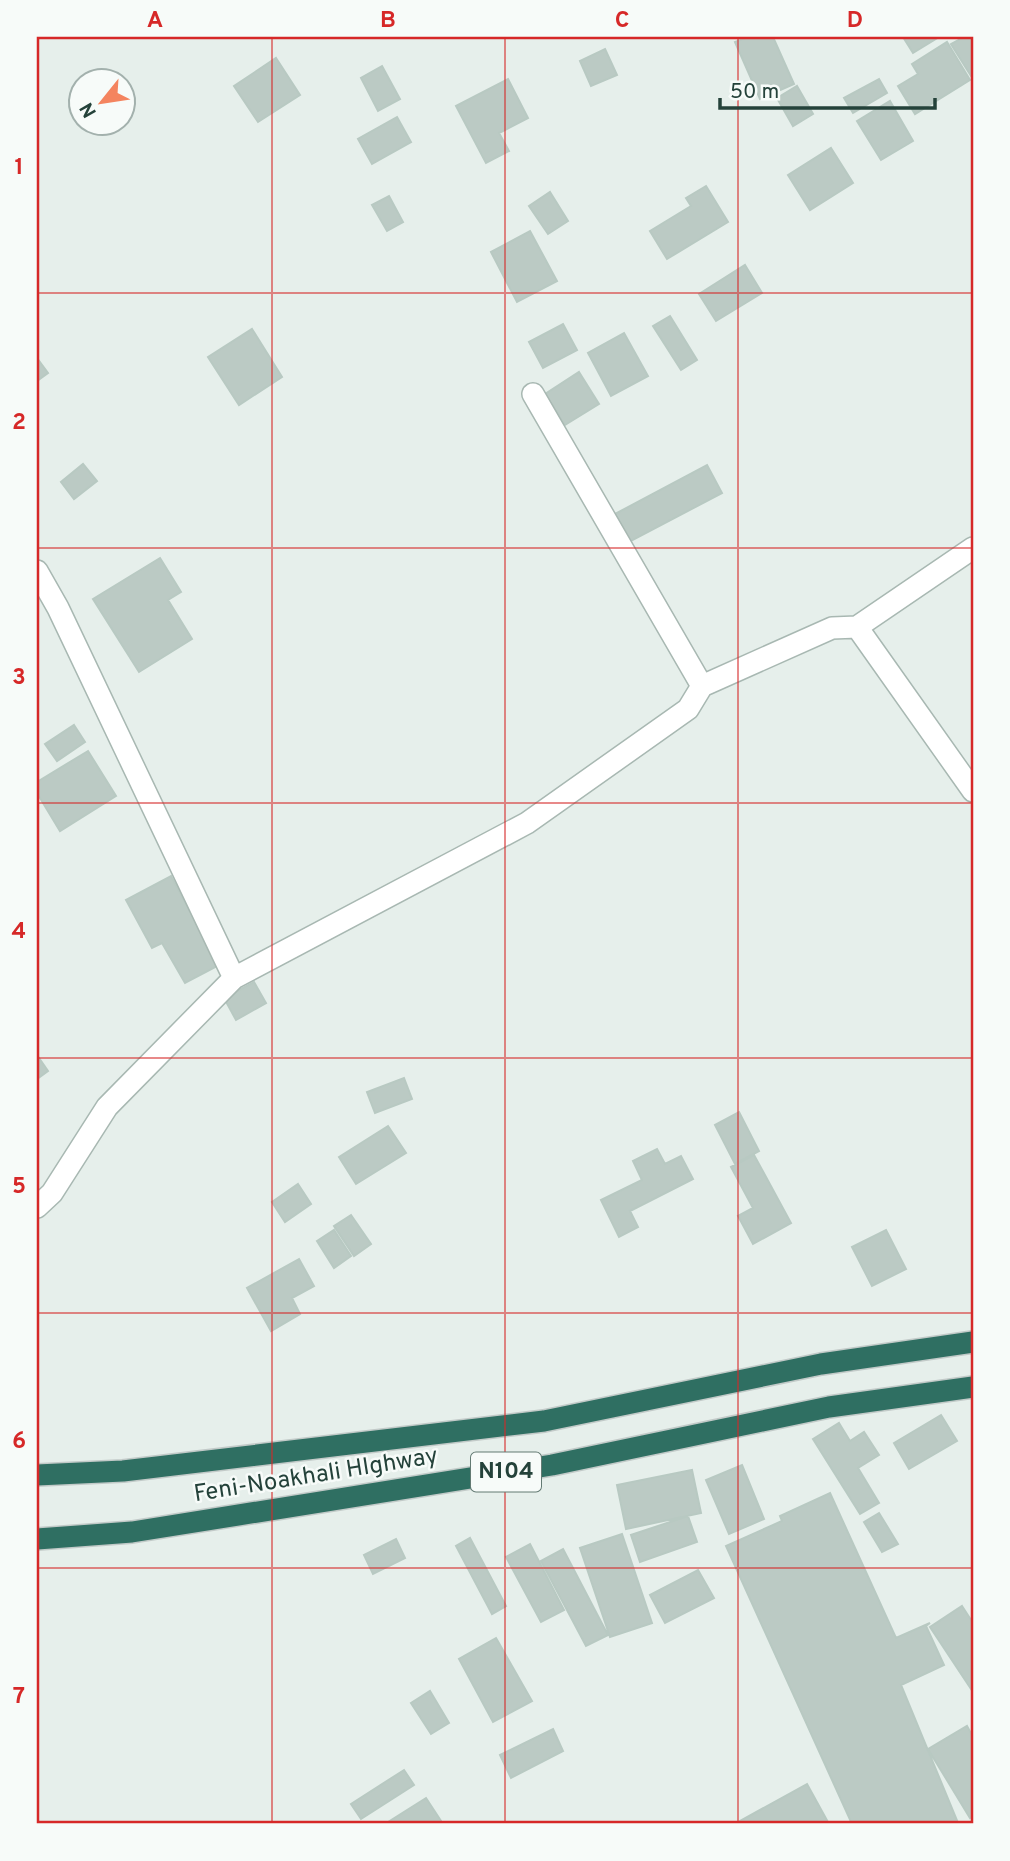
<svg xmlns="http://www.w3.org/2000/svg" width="1010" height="1861" font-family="Overpass,sans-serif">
	<rect width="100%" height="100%" fill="#e6efeb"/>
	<path fill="#bbcac4" stroke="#b8c9c2" stroke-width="2" d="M748 37H773L794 84 760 99 735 42Z
		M903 37H939L913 53Z
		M964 37H973V79L951 44Z
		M947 42 970 80 915 114 898 86 918 74 912 64Z
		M605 49 617 75 591 86 580 61Z
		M276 58 300 95 258 122 234 86Z
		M382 66 400 99 378 111 361 78Z
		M508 79 528 118 499 133 509 151 486 163 456 106Z
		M879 79 887 93 853 113 844 98Z
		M797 86 813 114 793 126 777 98Z
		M890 101 913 141 881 160 857 121Z
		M397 117 411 142 372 164 358 139Z
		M831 148 853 183 810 210 788 175Z
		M706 186 728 222 667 259 650 231 691 206 686 198Z
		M550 192 568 221 548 234 529 206Z
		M389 196 403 222 387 231 372 205Z
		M530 231 557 281 517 302 491 252Z
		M745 265 762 293 716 321 699 294Z
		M670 316 697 360 681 370 653 326Z
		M563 324 577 350 543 368 529 342Z
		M252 329 282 377 239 405 208 357Z
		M624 333 648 376 611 396 588 353Z
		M37 358 48 373 37 381Z
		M579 372 599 404 565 425 545 394Z
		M83 464 97 481 74 499 61 482Z
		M707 465 722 493 629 542 615 514Z
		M160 558 181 592 168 600 192 639 139 672 93 599Z
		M74 725 85 742 57 761 45 744Z
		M88 751 116 796 60 831 37 793V782Z
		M171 876 219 965 185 983 162 943 152 948 126 900Z
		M254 982 266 1003 236 1020 224 998Z
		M37 1055 48 1071 37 1079Z
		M404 1078 412 1099 375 1113 367 1092Z
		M739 1112 759 1151 735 1164 715 1125Z
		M388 1126 406 1153 356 1184 339 1157Z
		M657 1149 665 1164 681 1156 693 1179 630 1211 638 1227 619 1237 601 1200 642 1180 633 1161Z
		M754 1155 791 1223 753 1244 738 1216 753 1208 731 1167Z
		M298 1184 311 1204 285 1222 272 1202Z
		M351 1215 371 1244 354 1256 334 1226Z
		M334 1230 351 1256 334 1268 317 1241Z
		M886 1230 906 1269 872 1286 852 1247Z
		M299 1259 314 1286 292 1298 300 1314 271 1331 247 1288Z
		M941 1415 957 1441 909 1469 894 1443Z
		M839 1423 850 1441 864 1432 879 1455 858 1468 879 1503 860 1514 813 1439Z
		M742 1465 764 1519 729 1534 706 1480Z
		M692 1470 701 1513 626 1529 617 1485Z
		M830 1493 896 1638 930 1623 926 1626 944 1665 901 1685 958 1823 955 1824H852L726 1546 782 1521 780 1516Z
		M879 1513 898 1544 882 1552 864 1522Z
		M688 1516 697 1542 640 1562 631 1535Z
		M622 1534 652 1623 610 1637 580 1548Z
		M470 1538 506 1606 492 1614 456 1546Z
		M396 1539 405 1558 373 1574 364 1555Z
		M530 1544 564 1610 541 1622 506 1557Z
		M563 1549 608 1635 586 1646 541 1561Z
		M698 1570 714 1598 665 1623 650 1595Z
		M962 1606 973 1623V1692L930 1627Z
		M496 1638 532 1701 493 1722 459 1659Z
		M430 1691 449 1723 431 1734 411 1703Z
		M967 1726 973 1737V1816L970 1818 928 1749Z
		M553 1729 563 1751 511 1778 500 1755Z
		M404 1770 414 1785 361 1819 351 1804Z
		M807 1784 829 1824H741L740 1821Z
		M426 1798 443 1824H385Z"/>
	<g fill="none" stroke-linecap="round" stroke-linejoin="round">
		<defs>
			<path id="street" d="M533 394 702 686
				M37 571 58 608 234 978
				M857 627 973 791
				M37 1207 52 1193 107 1107 234 978 527 823 688 709 702 686 832 628 857 627 973 548"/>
			<path id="highway" d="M37 1475 123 1471 544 1421 821 1364 973 1342
				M37 1539 132 1532 552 1465 829 1407 973 1387"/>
		</defs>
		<use href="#street" stroke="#a8b8b2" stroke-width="24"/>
		<use href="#highway" stroke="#c2cac8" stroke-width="24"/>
		<use href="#street" stroke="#fff" stroke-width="21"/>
		<use href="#highway" stroke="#2f6f62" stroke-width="21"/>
	</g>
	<path fill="none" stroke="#d62828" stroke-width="2" stroke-opacity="0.55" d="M272 37V1824M505 37V1824M738 37V1824M37 293H973M37 548H973M37 803H973M37 1058H973M37 1313H973M37 1568H973"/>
	<g text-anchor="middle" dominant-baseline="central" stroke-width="5" stroke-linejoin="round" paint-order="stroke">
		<rect fill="#f7fbf9" stroke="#637a73" stroke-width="2" x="471" y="1452.5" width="70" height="39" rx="5"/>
		<g font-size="23" font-weight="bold" fill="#24423a">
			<text x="506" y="1472">N104</text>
		</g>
		<g font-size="24" fill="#24423a" stroke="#f7fbf9">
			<text transform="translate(316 1476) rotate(-9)">Feni-Noakhali HIghway</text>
		</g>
	</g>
	<rect width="1010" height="1861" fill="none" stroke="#f7fbf9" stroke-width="77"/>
	<g transform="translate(102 102) rotate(240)"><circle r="33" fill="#f7fbf9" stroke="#a3b1ad" stroke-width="2"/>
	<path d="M0-5L12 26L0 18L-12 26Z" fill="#f4845f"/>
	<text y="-10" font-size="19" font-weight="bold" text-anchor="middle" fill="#24423a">N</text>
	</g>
	<path d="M720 98v10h215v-10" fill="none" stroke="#24423a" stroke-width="3.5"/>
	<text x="730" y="98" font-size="21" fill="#24423a" stroke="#f7fbf9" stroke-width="5" paint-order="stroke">50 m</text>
	<rect x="38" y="38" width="934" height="1784" fill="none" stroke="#d62828" stroke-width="2.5"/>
	<g font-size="23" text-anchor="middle" font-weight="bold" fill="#d62828">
		<text x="155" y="27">A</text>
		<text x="388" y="27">B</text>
		<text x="622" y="27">C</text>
		<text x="855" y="27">D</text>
		<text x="19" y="174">1</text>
		<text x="19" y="429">2</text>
		<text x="19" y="684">3</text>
		<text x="19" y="938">4</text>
		<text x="19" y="1193">5</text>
		<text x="19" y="1448">6</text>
		<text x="19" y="1703">7</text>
	</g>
</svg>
